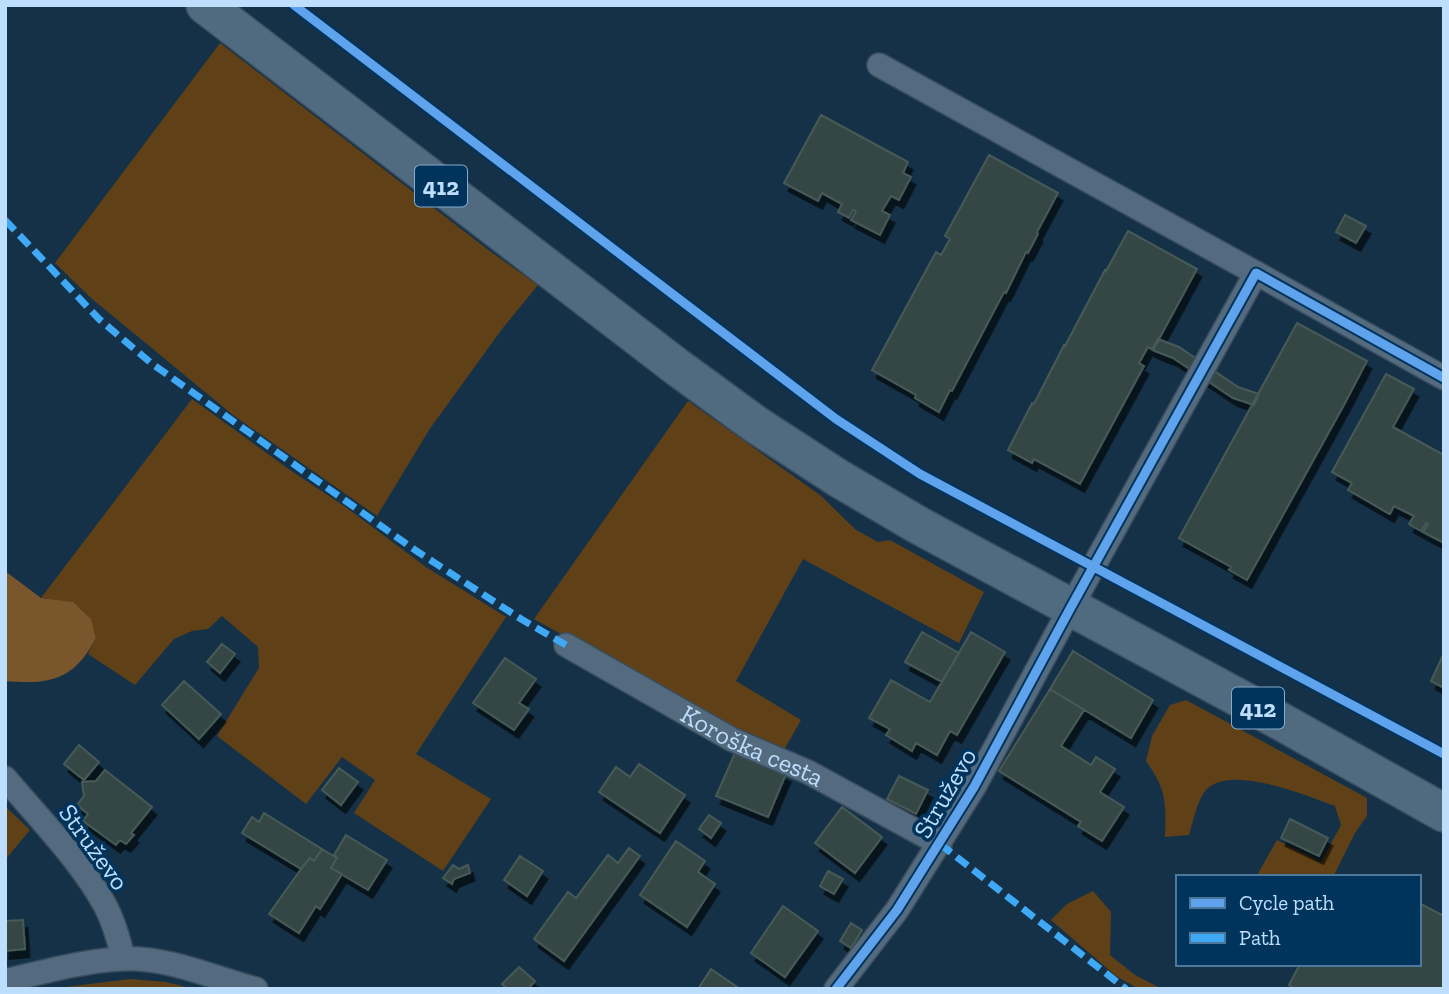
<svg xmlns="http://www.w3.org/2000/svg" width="1449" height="994" font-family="'Zilla Slab',serif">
	<defs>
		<filter id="shadow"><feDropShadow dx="4.5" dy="8" stdDeviation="0" flood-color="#0009"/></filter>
	</defs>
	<rect width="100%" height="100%" fill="#153147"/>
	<path fill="#604117" d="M220 43 491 252 538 285 502 329 429 430 377 516 233 415 91 298 55 263Z
		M192 399 290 470 347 508 426 567 506 617 416 754 491 799 443 871 354 813 375 780 342 757 306 804 217 736 259 668 258 647 222 616 208 629 192 631 174 639 135 685 88 654 96 638C87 603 73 602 41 598Z
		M688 401 820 495 856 530 878 542 890 540 984 592 959 643 803 559 736 681 801 720 784 750 774 747 717 720 534 619Z
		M1186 700 1367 798V816L1355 833 1333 877H1256L1277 840 1321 862 1341 825 1335 806C1307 796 1223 760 1203 794 1196 806 1193 822 1189 835L1165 837C1166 801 1167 791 1146 761L1152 736 1170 705Z
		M5 806 30 830 5 860Z
		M1093 891 1111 912 1110 955 1135 975 1162 989H1139L1116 976 1051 920 1067 904Z
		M130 979 166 982 194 989H49Z"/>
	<path fill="#79562b" d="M5 571 41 598 73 602 91 619 96 638C74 680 51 685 5 681Z"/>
	<path fill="#354744" stroke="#465a57" stroke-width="2" filter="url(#shadow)" d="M821 115 908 162 903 173 911 177 899 200 891 196 882 211 890 215 880 235 851 220 856 211 853 210 849 218 838 212 842 204 822 193 818 201 784 183Z
		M989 155 1058 193 1037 232 1038 234 1028 253 1026 252 1006 293 1004 292 952 391 950 390 939 412 915 398 916 395 872 370 936 252 941 255 950 239 945 236Z
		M1345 215 1366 226 1356 243 1336 232Z
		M1128 231 1197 269 1153 350 1148 347 1139 363 1144 366 1080 484 1034 459 1032 463 1008 450 1032 403 1034 404 1064 345 1065 346 1105 270 1106 271Z
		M1297 323 1367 361 1345 403 1247 580 1229 570 1231 567 1179 538Z
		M1158 339 1179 347 1238 387 1259 394 1254 405 1233 398 1173 358 1155 351 1152 349Z
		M1386 374 1414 389 1393 427 1444 455V543L1423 532 1428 524 1426 523 1421 531 1412 526 1409 524 1414 516 1394 506 1390 514 1388 513 1348 490 1352 483 1332 472Z
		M922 632 959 653 942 682 905 662Z
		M971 632 1005 652 957 735 950 731 937 755 916 743 912 751 886 735 890 729 869 718 891 680 930 702Z
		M222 644 235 654 220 673 207 662Z
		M1073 651 1153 700 1131 738 1050 689Z
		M1444 653V688L1431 681Z
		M505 658 536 679 519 703 529 709 514 730 473 703Z
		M184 681 221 714 199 739 162 705Z
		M1050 689 1084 710 1061 746 1091 765 1096 757 1115 769 1100 792 1124 807 1102 841 1078 826 1081 822 999 771Z
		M79 745 99 762 84 780 64 764Z
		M735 753 786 774 768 817 716 796Z
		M639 764 685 795 660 833 599 792 616 767 630 777Z
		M339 768 358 782 341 805 322 790Z
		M105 770 152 807 131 833 134 835 126 844 120 840 116 845 83 821 88 814 77 805 84 796 82 782 96 781Z
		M899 776 928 790 916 814 887 799Z
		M842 807 882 837 855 873 815 843Z
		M264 813 322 849 314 861 310 858 301 869 242 833 252 817 259 822Z
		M709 815 721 823 711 838 699 829Z
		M1290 819 1328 838 1319 856 1281 838Z
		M346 835 387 860 368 890 331 868 337 858 334 855Z
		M676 841 705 861 698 872 715 884 687 927 640 895Z
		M629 848 640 856 564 961 534 939 568 892 576 898 608 855 618 863Z
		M322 849 337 858 331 868 342 874 320 909 316 906 299 933 269 914 301 869 310 858 314 861Z
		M520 856 543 871 527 896 504 880Z
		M453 865 459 869 468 865 470 873 454 879 452 884 443 878Z
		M828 871 843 879 834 894 820 886Z
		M1419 903 1444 916V989H1295L1289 985 1300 964H1419Z
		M783 906 818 931 785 977 751 953Z
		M23 920 25 949 5 951V921Z
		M851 923 862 930 851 948 840 941Z
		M519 967 535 981 528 989H507L502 984Z
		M711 969 740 989H698Z"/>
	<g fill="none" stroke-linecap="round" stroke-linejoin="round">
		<defs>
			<g id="minor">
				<path d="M879 65 1256 273"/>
				<path id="s1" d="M566 645 731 739 808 772 940 844"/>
				<path d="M5 778C38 817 82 862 106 907 114 923 119 940 123 958"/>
				<path d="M5 981C43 972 82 961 121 959 167 956 213 978 256 989"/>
				<path d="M836 989 897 910 974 787 1071 607 1256 273 1444 378"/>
			</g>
			<path id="primary" d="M205 5 677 367 755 424 838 478 918 525 1239 698 1444 813"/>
		</defs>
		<use href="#minor" stroke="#394d5f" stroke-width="26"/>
		<use href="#primary" stroke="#394d5f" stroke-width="40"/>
		<use href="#minor" stroke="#546b7f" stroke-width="23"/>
		<use href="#primary" stroke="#506a80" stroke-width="37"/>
		<path stroke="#3fa9f5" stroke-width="7" stroke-dasharray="14 7" stroke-linecap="butt" d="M5 220 99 319 151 363 415 550 521 619 566 645
			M940 844 1126 989"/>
		<defs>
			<path id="cycleway" d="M294 5 836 419 920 474 1444 754
				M836 989 897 910 974 787 1071 607 1256 273 1444 378"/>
		</defs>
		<use href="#cycleway" stroke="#00345c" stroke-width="13"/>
		<use href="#cycleway" stroke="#60a3ed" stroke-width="9"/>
	</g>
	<g text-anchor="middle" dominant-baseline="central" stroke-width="7" stroke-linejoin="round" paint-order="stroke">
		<g fill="#00345c" stroke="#85abcd" stroke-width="2">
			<rect x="415" y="165.5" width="52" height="41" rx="5"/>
			<rect x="1232" y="687.5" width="52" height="41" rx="5"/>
		</g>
		<g font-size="24" font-weight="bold" fill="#bedefd">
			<text x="441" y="186">412</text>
			<text x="1258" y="708">412</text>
		</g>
		<g font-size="26" fill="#bedefd" stroke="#00345c">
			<text stroke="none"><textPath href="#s1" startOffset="212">Koroška cesta</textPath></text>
			<text transform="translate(945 793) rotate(-60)">Struževo</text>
			<text transform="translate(94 847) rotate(54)">Struževo</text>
		</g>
	</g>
	<rect width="1449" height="994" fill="none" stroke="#bedefd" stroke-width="14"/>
	<rect x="1176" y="875" width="245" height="91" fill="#00345c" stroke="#4c789c" stroke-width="2"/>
	<rect x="1190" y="898" width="35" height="10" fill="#60a3ed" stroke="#4c789c" stroke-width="2"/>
	<text x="1239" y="910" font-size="21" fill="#bedefd">Cycle path</text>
	<rect x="1190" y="933" width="35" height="10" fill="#3fa9f5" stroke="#4c789c" stroke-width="2"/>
	<text x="1239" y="945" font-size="21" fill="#bedefd">Path</text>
</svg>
